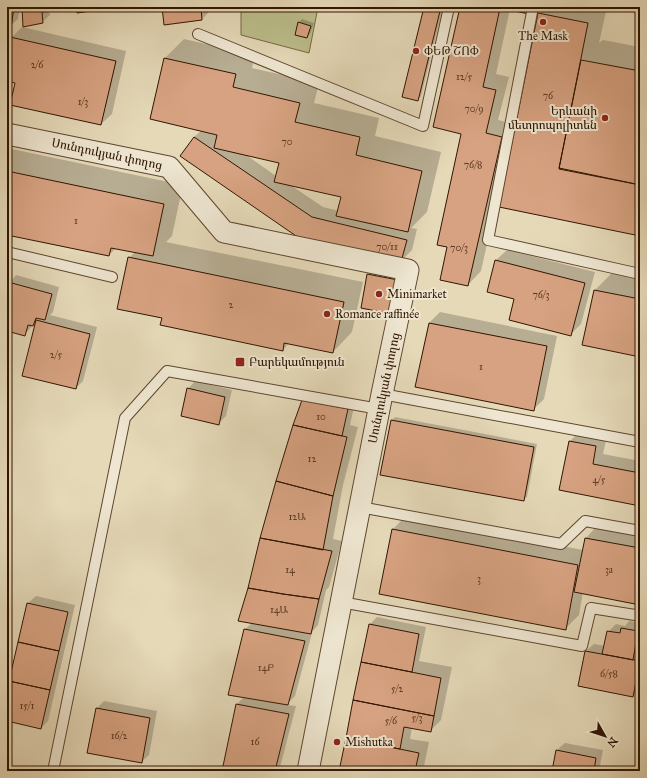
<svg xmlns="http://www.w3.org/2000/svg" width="647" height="778" font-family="'IM FELL Great Primer','Noto Serif Armenian',serif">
	<rect width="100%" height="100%" fill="#e5d9b8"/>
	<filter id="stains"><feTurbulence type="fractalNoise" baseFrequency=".005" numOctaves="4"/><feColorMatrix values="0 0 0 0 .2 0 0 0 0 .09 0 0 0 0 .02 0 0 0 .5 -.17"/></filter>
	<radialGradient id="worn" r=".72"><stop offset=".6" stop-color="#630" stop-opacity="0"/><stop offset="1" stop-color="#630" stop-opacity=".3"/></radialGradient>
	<path fill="#bbbd8a" stroke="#766945" d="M241 7H318L309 53 241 35Z"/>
	<path fill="#0003" fill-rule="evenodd" d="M7 7H20L18 19 10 26H7Z
		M23 7H72V8L49 10 50 15 42 22Z
		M163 7H209V12L202 19Z
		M425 7H443L421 96 418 100Z
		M461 7H535L510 9 496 74 509 77 498 120 514 124 481 271 468 285 449 246 463 133Z
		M546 7H607L599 43 603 40 640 47V234L500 207 539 14Z
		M302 19 314 23 310 34 307 37 299 23Z
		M22 27 126 51 112 114 101 124 16 82 7 80V29L12 30 10 39Z
		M184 39 255 55 252 68 319 83 314 103 379 118 375 136 441 152 427 212 411 228 417 229 412 250 401 261 300 237 194 137 202 130 151 118 165 58ZM245 154 280 162 276 176ZM289 184 342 196 339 211 323 207Z
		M7 148 183 185 172 236 166 242 363 282 352 332 333 352 289 343 283 350 163 317 129 258 135 252 116 248 109 255 7 234Z
		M507 250 595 272 581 324 570 335 515 298 488 291 496 260Z
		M375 267 405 273 398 306 368 275Z
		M612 273 640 279V356L595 290Z
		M16 275 59 287 53 312 50 315 97 327 83 381 76 388 37 321 24 335 7 330V281L10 282Z
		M440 312 557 336 544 399 534 409 417 386 429 323Z
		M195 381 232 390 226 416 218 424 188 389Z
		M303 400 355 402 350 425 358 427 343 485 333 539 342 541 329 587 326 590 318 625 311 633H312L295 696 286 705 296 706 279 771H223L237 704 244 697 245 629 252 623Z
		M395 417 537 444 527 497 523 500 391 421Z
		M580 431 607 436 603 454 640 461V505L560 490 569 442Z
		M406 516 583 550 586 538 596 527 640 536V604L583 592 579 615 565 629 393 529Z
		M36 596 75 605 48 721 41 728 7 720V696L28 603Z
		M377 617 426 627 419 661 452 667 441 720 430 731 412 727 410 739 429 742 423 771H340L370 624Z
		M629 621 640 623V688L633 695 579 685 586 651 594 644 605 646 608 632 616 624 625 626Z
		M104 701 157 711 149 755 141 762 96 709Z
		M565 743 603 750 599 771H553L557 750Z"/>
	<path fill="#d7a281" stroke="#311500" d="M7 7H14L11 28 7 27Z
		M22 7H72V9L42 12 43 23 23 27Z
		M76 7H119L77 13Z
		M162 7H201L202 20 164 25Z
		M424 7H441L418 101 402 97Z
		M460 7H531L529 14 500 8 483 87 496 90 486 133 502 137 468 286 440 280 447 247 437 245 461 134 433 127Z
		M538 13 588 23 559 169 640 185V236L499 207Z
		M298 22 311 26 307 38 295 35Z
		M10 37 116 61 101 125 10 105 15 83 7 81V50Z
		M164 58 236 74 233 87 300 103 295 122 360 137 356 155 422 171 408 232 336 216 341 197 274 182 279 163 214 148 217 135 150 119Z
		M581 60 640 71V166L636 184 559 168Z
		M194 137 312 217 407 240 401 262 299 238 180 156Z
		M7 171 164 204 153 256 111 248 109 256 7 235Z
		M128 257 344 302 333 353 284 343 283 351 160 325 162 318 117 309Z
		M495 260 585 283 571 336 509 320 514 299 487 292Z
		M367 274 398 280 391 314 361 308Z
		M8 282 52 294 45 320 36 318 33 326 28 325 25 336 7 331V285Z
		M594 290 640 299V357L582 345Z
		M36 320 90 334 76 389 22 376Z
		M429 323 547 346 534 411 415 387Z
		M187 388 225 397 219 425 181 416Z
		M302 400 348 409 342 436 293 425Z
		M391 420 534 447 524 501 380 475Z
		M293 425 347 437 333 496 276 481Z
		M569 441 596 446 593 464 640 473V506L559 490Z
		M276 481 333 496 323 550 260 538Z
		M392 529 578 565 566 630 379 594Z
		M260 538 332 551 319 599 283 594 248 588Z
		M585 538 640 548V605L574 592Z
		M248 588 283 594 319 599 311 634 238 621Z
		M27 603 68 612 59 651 18 642Z
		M369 624 419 634 412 672 361 662Z
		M621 628 638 631 633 660 602 654 607 631 620 633Z
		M244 629 305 641 288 705 228 695Z
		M18 642 59 651 50 690 9 681Z
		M585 651 640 661 633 697 578 686Z
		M361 662 441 678 434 716 353 700Z
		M9 681 50 690 41 729 7 721V691Z
		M353 700 434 716 431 732 404 727 400 749 346 738Z
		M236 704 289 714 275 771H222Z
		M96 708 150 718 142 763 87 753Z
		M346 738 419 753 415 771H339Z
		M556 750 596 758 594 771H552Z"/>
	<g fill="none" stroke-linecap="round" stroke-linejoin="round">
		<defs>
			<path id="lane" d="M533 7 488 240 640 274
				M198 34 423 126 449 7
				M7 252 112 277
				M382 394 640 442
				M360 507 561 544 585 521 640 531
				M341 602 582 646 591 608 635 615 640 613
				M53 771 125 418 167 371 379 409"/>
			<path id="street" d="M7 134 169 167 224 232 408 270 382 394 308 771"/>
		</defs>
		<use href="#lane" stroke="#5e462e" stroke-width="12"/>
		<use href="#street" stroke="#5e462e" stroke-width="23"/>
		<use href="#lane" stroke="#eee6d1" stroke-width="10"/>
		<use href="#street" stroke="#eee6d1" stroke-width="21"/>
	</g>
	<g fill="#8f2418" stroke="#eee6d1" stroke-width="1.5">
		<circle cx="543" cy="22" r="4"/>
		<circle cx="416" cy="51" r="4"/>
		<circle cx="605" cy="118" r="4"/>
		<circle cx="379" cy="294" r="4"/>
		<circle cx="327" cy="314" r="4"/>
		<rect x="235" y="357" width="10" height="10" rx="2"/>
		<circle cx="337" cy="742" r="4"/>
	</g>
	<g text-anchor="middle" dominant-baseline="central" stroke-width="4" stroke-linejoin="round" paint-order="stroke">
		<g font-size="10" fill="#5a3820">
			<text x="37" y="65">2/6</text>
			<text x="464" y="77">12/5</text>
			<text x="548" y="96">76</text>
			<text x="83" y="102">1/3</text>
			<text x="474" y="109">70/9</text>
			<text x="287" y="142">70</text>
			<text x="473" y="165">76/8</text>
			<text x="76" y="221">1</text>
			<text x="387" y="247">70/11</text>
			<text x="459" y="248">70/3</text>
			<text x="541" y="295">76/3</text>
			<text x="231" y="305">2</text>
			<text x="56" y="355">2/5</text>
			<text x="481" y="367">1</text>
			<text x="321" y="417">10</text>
			<text x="312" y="459">12</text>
			<text x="599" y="480">4/5</text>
			<text x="297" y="517">12Ա</text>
			<text x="290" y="570">14</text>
			<text x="609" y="570">3a</text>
			<text x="479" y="579">3</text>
			<text x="279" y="610">14Ա</text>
			<text x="266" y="668">14Բ</text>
			<text x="609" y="674">6/58</text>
			<text x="397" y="689">5/2</text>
			<text x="27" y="706">15/1</text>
			<text x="417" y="718">5/3</text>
			<text x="391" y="721">5/6</text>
			<text x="119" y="736">16/2</text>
			<text x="255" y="742">16</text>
		</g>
		<g font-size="12" fill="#311500" stroke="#eee6d1" text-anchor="start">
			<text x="543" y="36" text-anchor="middle">The Mask</text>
			<text x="424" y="51">ՓԵԹ ՇՈՓ</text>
			<text x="597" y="111" text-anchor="end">Երևանի<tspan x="597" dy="14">մետրոպոլիտեն</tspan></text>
			<text x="387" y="294">Minimarket</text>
			<text x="335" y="314">Romance raffinée</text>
			<text x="249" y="362">Բարեկամություն</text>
			<text x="345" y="742">Mishutka</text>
		</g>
		<g font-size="12" fill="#311500" stroke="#eee6d1">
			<text transform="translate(107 154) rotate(12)">Սունդուկյան փողոց</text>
			<text transform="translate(384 388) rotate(-78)">Սունդուկյան փողոց</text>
		</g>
	</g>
	<rect width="647" height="778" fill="none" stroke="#e5d9b8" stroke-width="24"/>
	<rect x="8" y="8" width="631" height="762" fill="none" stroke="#311500" stroke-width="2"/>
	<rect x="12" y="12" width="623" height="754" fill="none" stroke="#311500"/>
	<g transform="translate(605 736) rotate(129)" stroke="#eee6d1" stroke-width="3" paint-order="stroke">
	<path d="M0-3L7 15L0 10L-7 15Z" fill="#311500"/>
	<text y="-6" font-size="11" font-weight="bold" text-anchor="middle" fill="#311500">N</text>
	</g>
	<rect width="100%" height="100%" filter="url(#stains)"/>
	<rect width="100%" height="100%" fill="url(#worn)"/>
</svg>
